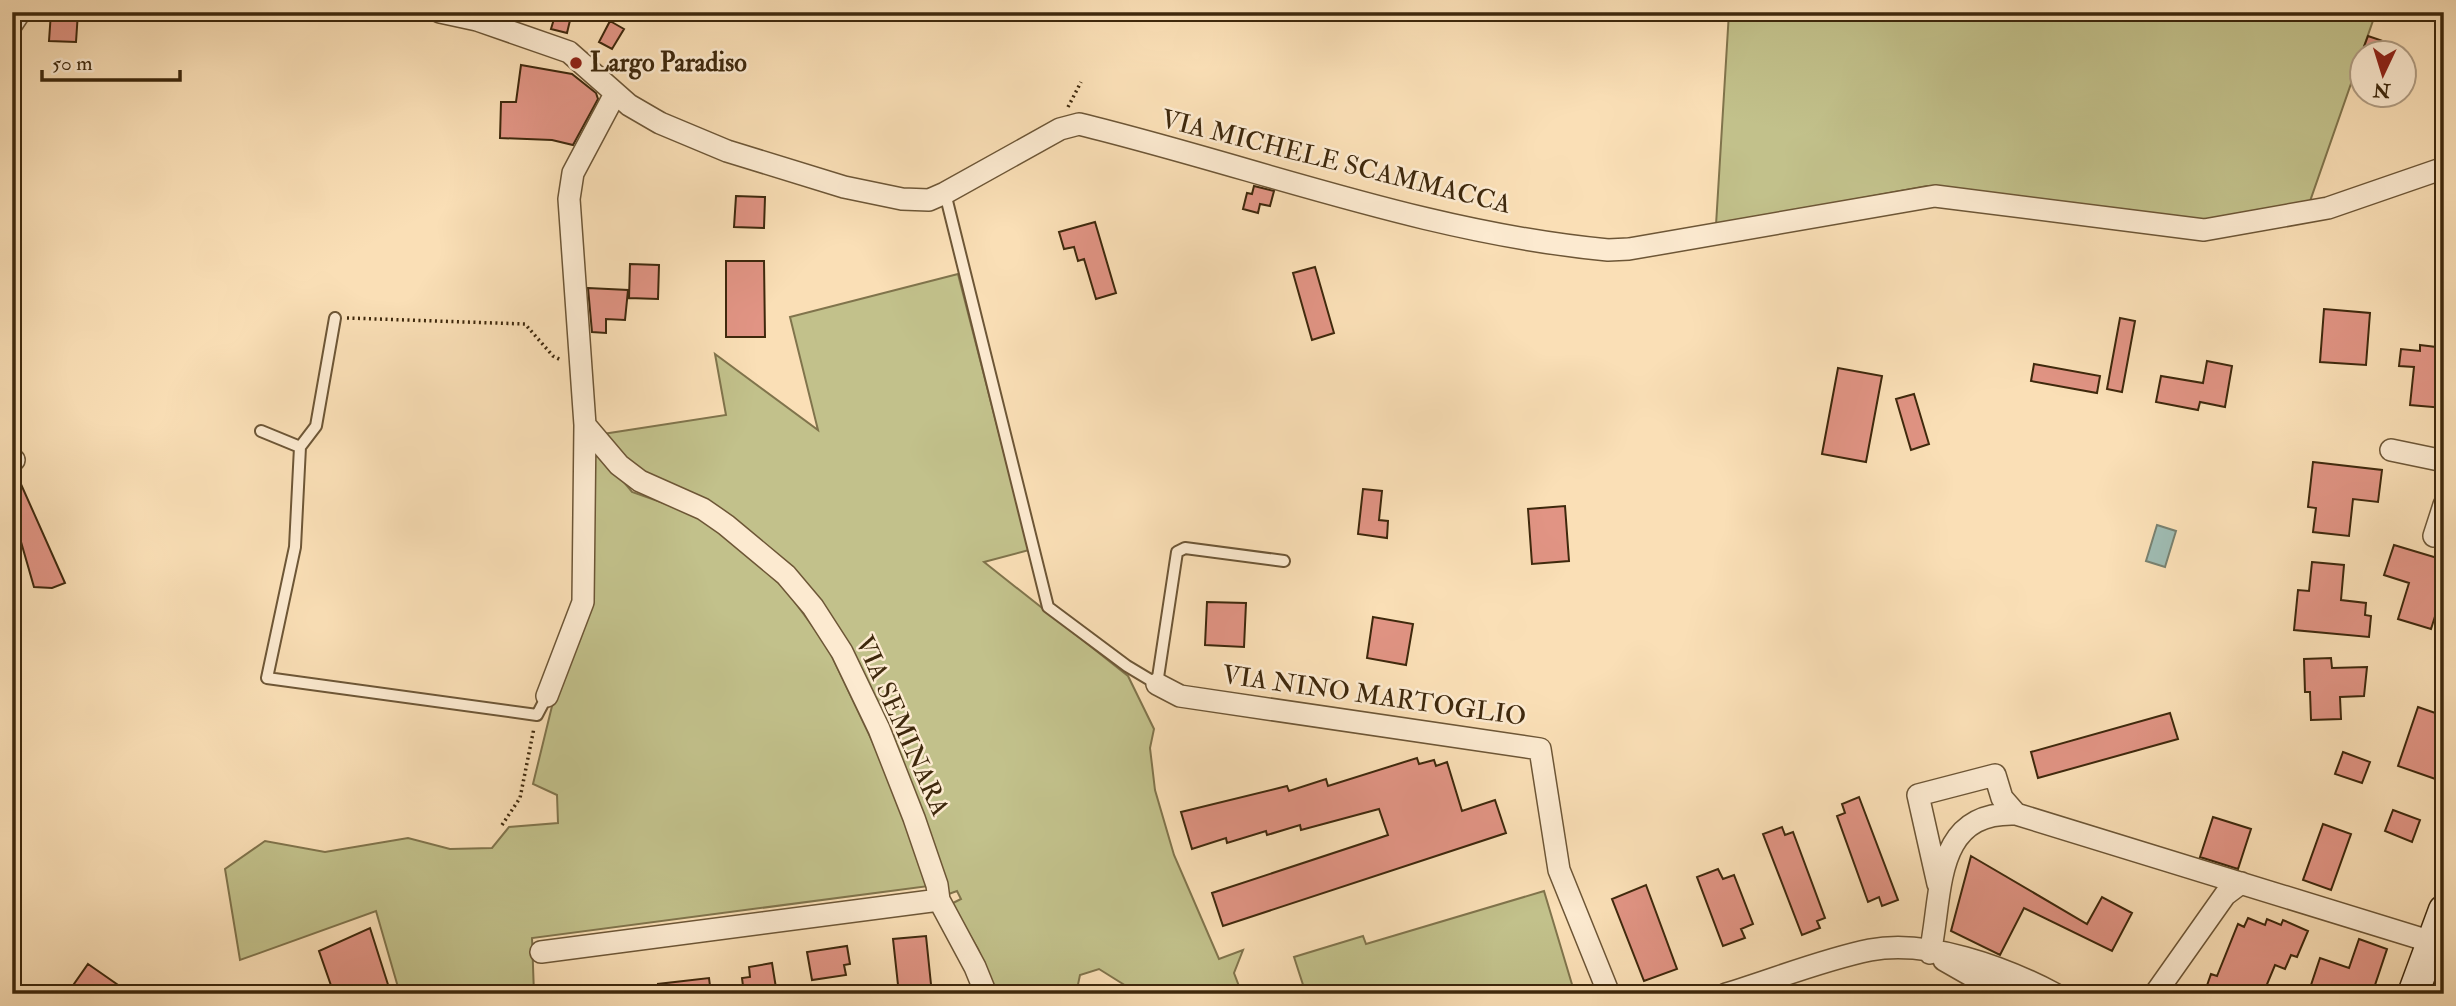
<svg xmlns="http://www.w3.org/2000/svg" width="2456" height="1006" font-family="'IM FELL Double Pica',serif">
	<rect width="100%" height="100%" fill="#fadfb6"/>
	<filter id="stains"><feTurbulence type="fractalNoise" baseFrequency=".00286" numOctaves="4"/><feColorMatrix values="0 0 0 0 .2 0 0 0 0 .09 0 0 0 0 .02 0 0 0 .5 -.17"/></filter>
	<radialGradient id="worn" r=".72"><stop offset=".6" stop-color="#630" stop-opacity="0"/><stop offset="1" stop-color="#630" stop-opacity=".3"/></radialGradient>
	<path fill="#c2c18b" stroke="#80744c" stroke-width="2" d="M1729 12H2376L2309 204 2204 222 2148 218 1927 186 1716 225Z
		M958 274 1029 550 984 562 1128 676 1154 729 1150 748 1155 790 1174 855 1219 959 1243 950 1234 973 1242 994H1139L1099 969 1080 975 1076 994H996L978 949 951 904 961 899 957 891 946 895 890 741 898 730 893 718 879 716 815 600 644 476 603 434 726 415 715 354 818 430 790 317Z
		M594 446 632 492 703 517 732 538 786 590 827 646 894 787 929 886 532 938 534 994H400L376 911 240 960 225 869 265 841 325 852 408 838 450 849 492 848 509 827 558 823 557 795 533 784 553 702 587 612Z
		M1544 891 1574 991 1564 994H1306L1294 957 1363 936 1366 944Z"/>
	<path fill="#9fbcb3" stroke="#788170" stroke-width="2" d="M2157 525 2176 531 2165 567 2146 561Z"/>
	<path fill="#e19484" stroke="#3e280c" stroke-width="2" d="M51 12H78L76 42 49 41Z
		M556 12H572L567 33 551 29Z
		M610 21 624 29 612 49 599 42Z
		M2368 36 2383 41 2378 52H2362Z
		M521 65 572 74 596 93 598 99 573 145 552 140 500 138 501 102H516Z
		M1254 186 1274 191 1270 206 1260 204 1258 213 1243 209 1247 193 1252 194Z
		M736 196 765 197 764 228 734 227Z
		M1095 222 1116 293 1096 299 1084 259 1078 261 1074 247 1064 249 1059 232Z
		M726 261H764L765 337H726Z
		M630 264 659 265 658 299 629 298Z
		M1315 267 1334 333 1312 340 1293 273Z
		M588 288 628 290 625 320 606 319V333L592 332Z
		M2324 309 2370 313 2366 365 2320 362Z
		M2120 318 2135 321 2122 392 2107 389Z
		M2420 345 2444 348V408L2410 405 2414 367 2399 366 2401 349 2420 351Z
		M2207 361 2232 366 2225 407 2200 402 2198 410 2156 402 2161 376 2203 383Z
		M2034 364 2100 376 2097 393 2031 381Z
		M1838 368 1882 376 1866 462 1822 454Z
		M1914 394 1929 444 1911 450 1896 399Z
		M2313 462 2382 470 2378 502 2353 499 2349 536 2313 532 2316 508 2308 507Z
		M12 473H16L65 583 52 588 34 587 19 535 12 537Z
		M1363 489 1382 491 1379 520 1388 521 1387 538 1358 534Z
		M1565 506 1569 561 1532 564 1528 509Z
		M2394 545 2444 560V609L2438 607 2431 629 2398 619 2409 583 2384 575Z
		M2312 562 2344 565 2341 600 2366 603 2365 615 2371 616 2369 637 2294 630 2298 590 2309 591Z
		M1207 602 1246 603 1244 647 1205 645Z
		M1373 617 1413 624 1406 665 1367 658Z
		M2331 658 2332 668 2367 667 2364 696 2340 697 2341 719 2311 720 2310 692H2305L2304 659Z
		M2418 707 2444 716V782L2398 766Z
		M2170 713 2178 739 2038 778 2031 752Z
		M2343 752 2370 762 2362 783 2335 774Z
		M1417 758 1419 764 1434 760 1436 766 1447 762 1462 811 1495 800 1506 833 1223 926 1212 893 1388 835 1379 809 1301 830 1300 825 1267 835 1266 831 1227 843 1226 838 1192 849 1181 812 1287 786 1289 791 1326 779 1328 786Z
		M1859 797 1898 900 1882 906 1879 897 1868 902 1837 816 1845 813 1842 804Z
		M2393 810 2420 820 2412 842 2385 831Z
		M2213 817 2251 829 2238 869 2200 857Z
		M2323 824 2351 834 2331 890 2303 880Z
		M1782 827 1785 835 1793 832 1825 918 1817 921 1820 928 1802 935 1763 834Z
		M1971 856 2087 924 2102 897 2132 913 2112 951 2024 908 2000 955 1951 931Z
		M1718 869 1723 879 1734 875 1753 924 1741 929 1745 938 1723 946 1697 877Z
		M1646 885 1677 969 1644 981 1612 899Z
		M2248 918 2265 925 2267 919 2281 925 2283 920 2308 931 2297 957 2291 955 2285 969 2275 965 2263 994H2204L2211 974 2217 976 2238 924 2244 927Z
		M370 928 391 994H334L319 951Z
		M926 936 932 994H899L893 939Z
		M2359 939 2387 949 2372 994H2308L2320 958 2349 968Z
		M847 946 850 964 844 965 846 975 812 980 807 952Z
		M772 963 777 994H744L742 978 750 977 749 967Z
		M88 964 131 994H67Z
		M709 978 711 994H659L658 984Z"/>
	<g fill="none" stroke-linecap="round" stroke-linejoin="round">
		<defs>
			<path id="lane" d="M945 193 1048 607 1127 666 1157 684 1177 552 1185 548 1284 561
				M261 431 300 447 295 547 267 678 537 715 547 696
				M300 447 316 426 335 318"/>
			<path id="street" d="M440 12 477 20 569 52 629 105 660 123 727 151 844 187 902 199 929 200 945 193 1060 129 1079 124C1255 167 1426 233 1608 250L1629 249 1935 196 2204 230 2328 208 2444 168
				M12 24 20 12
				M615 94 573 173 569 199 585 425 619 465 640 481 703 509 726 525 786 575 813 607 842 652 879 729 914 818 937 885 939 900 975 967 986 994
				M2391 450 2444 461
				M12 460H14
				M2434 536 2444 505
				M1157 684 1180 696 1540 749 1559 870 1609 994
				M547 696 583 602 585 425
				M1938 884 1918 795 1995 775 2002 798 2016 814
				M541 952 939 900
				M1930 953C1943 894 1932 811 2016 814L2432 942
				M1944 960 1979 980 2017 994
				M1726 994C1773 980 1821 960 1870 950 1928 939 2004 967 2055 994
				M2155 994 2225 895 2241 883"/>
			<path id="secondary" d="M2413 994 2444 910"/>
		</defs>
		<use href="#lane" stroke="#6d5636" stroke-width="14"/>
		<use href="#street" stroke="#6d5636" stroke-width="24"/>
		<use href="#secondary" stroke="#3e280c" stroke-width="33"/>
		<path stroke="#3e280c" stroke-width="3.5" stroke-dasharray="2 3.5" stroke-linecap="butt" d="M1068 107 1081 82
			M347 318 525 324 553 356 561 360
			M502 825 520 798 534 728"/>
		<use href="#lane" stroke="#fcead0" stroke-width="10"/>
		<use href="#street" stroke="#fcead0" stroke-width="21"/>
		<use href="#secondary" stroke="#fcead0" stroke-width="30"/>
	</g>
	<circle fill="#8f2418" stroke="#fcead0" stroke-width="2.5" cx="576" cy="63" r="7"/>
	<g text-anchor="middle" dominant-baseline="central" stroke-width="5" stroke-linejoin="round" paint-order="stroke">
		<g font-size="26" font-weight="bold" fill="#3e280c" stroke="#fcead0" text-anchor="start">
			<text x="590" y="63">Largo Paradiso</text>
		</g>
		<g font-size="26" fill="#3e280c" stroke="#fcead0">
			<text transform="translate(1336 162) rotate(14)">VIA MICHELE SCAMMACCA</text>
			<text transform="translate(1374 696) rotate(8)">VIA NINO MARTOGLIO</text>
			<text transform="translate(902 726) rotate(66)">VIA SEMINARA</text>
		</g>
	</g>
	<rect width="2456" height="1006" fill="none" stroke="#fadfb6" stroke-width="42"/>
	<rect x="14" y="14" width="2428" height="978" fill="none" stroke="#3e280c" stroke-width="3.5"/>
	<rect x="21" y="21" width="2414" height="964" fill="none" stroke="#3e280c" stroke-width="2"/>
	<g transform="translate(2383 74) rotate(184)"><circle r="33" fill="#fcead0" stroke="#b09c82" stroke-width="2"/>
	<path d="M0-5L12 26L0 18L-12 26Z" fill="#8f2418"/>
	<text y="-10" font-size="19" font-weight="bold" text-anchor="middle" fill="#3e280c">N</text>
	</g>
	<path d="M42 70v10h138v-10" fill="none" stroke="#3e280c" stroke-width="3.5"/>
	<text x="52" y="70" font-size="21" fill="#3e280c" stroke="#fcead0" stroke-width="5" paint-order="stroke">50 m</text>
	<rect width="100%" height="100%" filter="url(#stains)"/>
	<rect width="100%" height="100%" fill="url(#worn)"/>
</svg>
